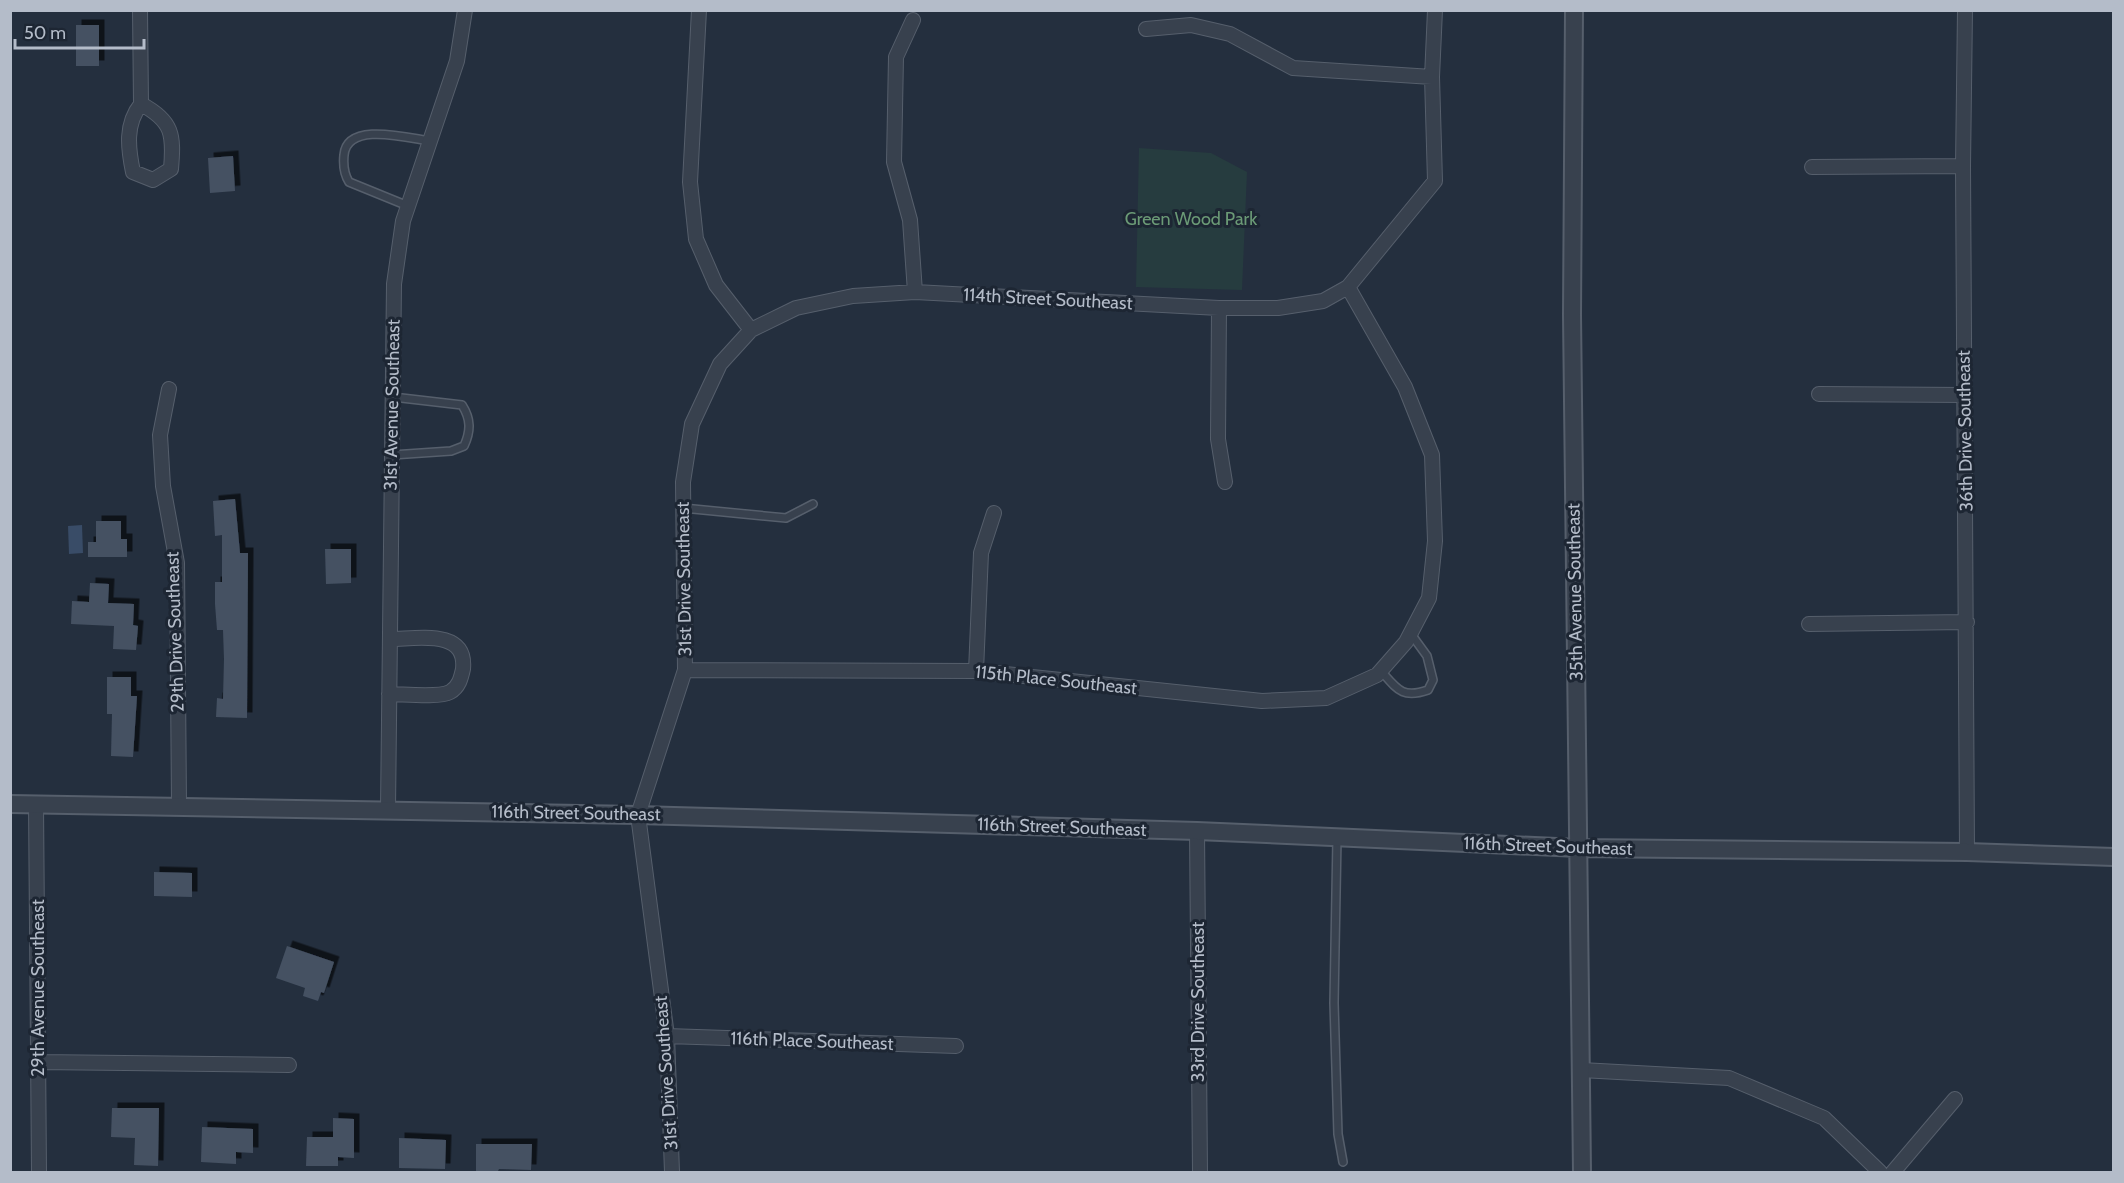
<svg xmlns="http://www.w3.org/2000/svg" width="2124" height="1183" font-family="Cabin,sans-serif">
	<defs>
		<filter id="shadow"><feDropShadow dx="5.5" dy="-5.5" stdDeviation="0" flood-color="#0009"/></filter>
	</defs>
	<rect width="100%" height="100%" fill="#242f3e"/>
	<path fill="#263c3f" d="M1139 148 1211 153 1247 172 1242 290 1136 287Z"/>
	<path fill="#394c67" d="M82 525 83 553 69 554 68 526Z"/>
	<path fill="#455162" filter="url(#shadow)" d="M76 25H99V66H76Z
		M233 156 235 191 210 193 208 158Z
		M235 499 240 553H248L247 718 216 717 217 698 223 699 224 659 223 630H217L215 604V582H222V535L215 536 213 501Z
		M96 521H121V539H127V557H88V542H96Z
		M325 549H351V583L326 584Z
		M90 583 109 584 108 603 134 604 133 625 138 626 136 650 113 649 114 626 71 624 72 601 89 602Z
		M107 677H131V696H137L133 757 111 756 112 714H107Z
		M154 872 192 873V897L154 896Z
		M287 946 334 962 324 993 321 992 318 1001 303 996 305 988 276 978Z
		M112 1108H159L158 1166 134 1165 135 1138 111 1137Z
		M333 1118 354 1119V1158L338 1157V1166H306L307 1137H333Z
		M202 1127 253 1129V1153L236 1152V1164L201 1162Z
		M399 1138 446 1140 445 1169 399 1168Z
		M476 1144H532L531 1170 499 1169 497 1173H476Z"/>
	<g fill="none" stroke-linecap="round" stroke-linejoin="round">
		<defs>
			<path id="service" d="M408 206 349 182C344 174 343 165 344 155 347 121 408 138 430 141
				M392 455 451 451 464 446C471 431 471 419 462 405L393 397
				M683 508 786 518 813 504
				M1381 671C1397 689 1402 699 1428 690L1433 680 1427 656 1411 634
				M1337 838 1334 1003 1338 1134 1343 1162"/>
			<path id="minor" d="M140 10 141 104C125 124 128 148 133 172L153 180 171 169C174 135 173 121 141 104
				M699 10 690 182 696 239 716 285 751 330
				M1965 10 1963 166 1967 852
				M913 20 896 57 894 162 910 220 915 292
				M1146 29 1191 25 1230 34 1293 68 1432 77
				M1812 167 1963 166
				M1219 308 1218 439 1225 482
				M169 389 160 435 163 486 177 563 179 805
				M1819 394 1964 395
				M1809 624 1967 622
				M685 670 976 671 1262 701 1326 698 1377 675 1406 642 1429 598 1435 541 1432 455 1405 387 1348 287
				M976 671 981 553 994 513
				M389 694C403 694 439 698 450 692 459 687 461 678 463 669 467 628 416 639 390 639
				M36 804 39 1172
				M388 809 394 284 403 221 457 61 465 10
				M1197 831 1200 1172
				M667 1036 956 1046
				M38 1062 289 1065
				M1581 1070 1729 1078 1824 1118 1880 1172
				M672 1172 667 1036 638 815 685 670 683 482 692 424 720 364 751 330 796 308 853 296 915 292 1219 308H1278L1323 301 1348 287 1435 181 1432 77 1435 10
				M1893 1172 1955 1099"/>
			<path id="tertiary" d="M1574 10 1572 315 1582 1172
				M10 804 638 815 1197 831 1579 848 1967 852 2114 857"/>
		</defs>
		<use href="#service" stroke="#565f6c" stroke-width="10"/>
		<use href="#minor" stroke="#565f6c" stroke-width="16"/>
		<use href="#tertiary" stroke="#565f6c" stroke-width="20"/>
		<use href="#service" stroke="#38414e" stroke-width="7"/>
		<use href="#minor" stroke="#38414e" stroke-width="14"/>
		<use href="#tertiary" stroke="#38414e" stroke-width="16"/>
	</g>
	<g text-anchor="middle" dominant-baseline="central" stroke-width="6" stroke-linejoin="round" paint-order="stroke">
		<g font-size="18" fill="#6b9a76" stroke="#1d2633">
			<text x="1191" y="219">Green Wood Park</text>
		</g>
		<g font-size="18" fill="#b4bcc9" stroke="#1d2633">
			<text transform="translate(1048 299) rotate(3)">114th Street Southeast</text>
			<text transform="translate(392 405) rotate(-89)">31st Avenue Southeast</text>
			<text transform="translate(1965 431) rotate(-91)">36th Drive Southeast</text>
			<text transform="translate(684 579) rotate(-91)">31st Drive Southeast</text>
			<text transform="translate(1575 592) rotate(-91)">35th Avenue Southeast</text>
			<text transform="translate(175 632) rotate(-92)">29th Drive Southeast</text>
			<text transform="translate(1056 680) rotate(6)">115th Place Southeast</text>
			<text transform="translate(576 813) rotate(1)">116th Street Southeast</text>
			<text transform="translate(1062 827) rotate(2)">116th Street Southeast</text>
			<text transform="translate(1548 846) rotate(2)">116th Street Southeast</text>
			<text transform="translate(38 988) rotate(-90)">29th Avenue Southeast</text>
			<text transform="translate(1198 1002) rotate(-90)">33rd Drive Southeast</text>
			<text transform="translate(812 1041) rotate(2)">116th Place Southeast</text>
			<text transform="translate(666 1073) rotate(-94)">31st Drive Southeast</text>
		</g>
	</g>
	<rect width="2124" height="1183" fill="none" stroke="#b4bcc9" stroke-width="24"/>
	<path d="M15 39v9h129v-9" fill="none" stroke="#b4bcc9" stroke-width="3"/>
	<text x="24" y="39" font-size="18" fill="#b4bcc9" stroke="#1d2633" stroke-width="4.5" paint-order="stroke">50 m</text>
</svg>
